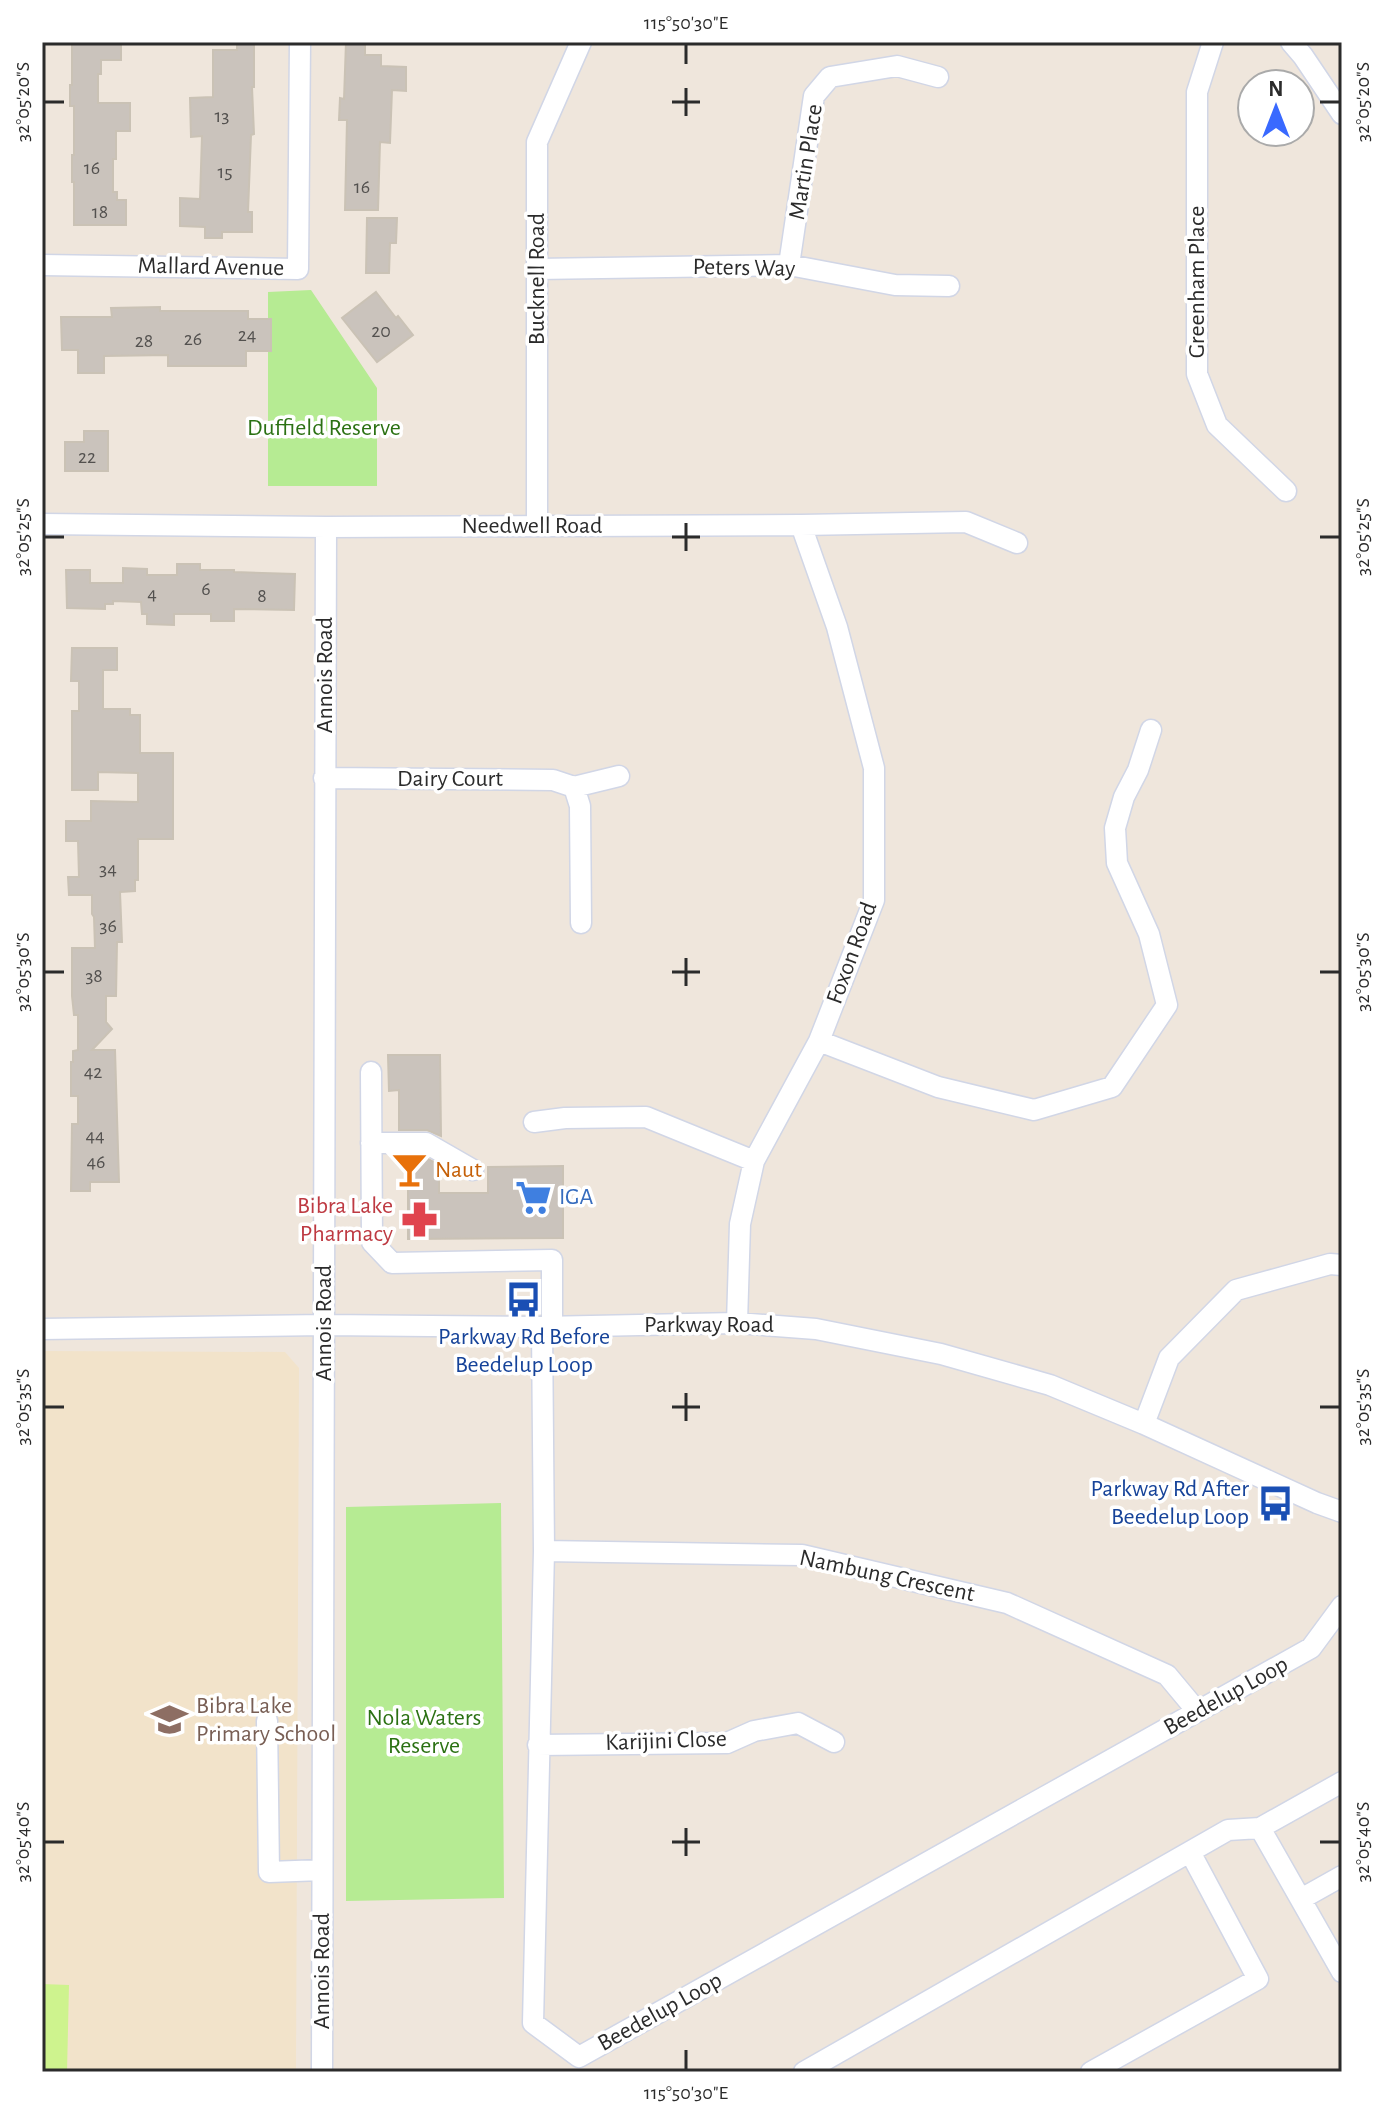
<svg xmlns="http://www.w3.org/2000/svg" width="1384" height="2114" font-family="'Alegreya Sans',sans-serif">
	<rect width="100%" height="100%" fill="#efe6dc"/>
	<path fill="#f2e3ca" d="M42 1351 285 1352 299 1368 296 2072H42Z"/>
	<path fill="#b6eb93" d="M311 290 377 388V486H268V292Z
		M501 1503 504 1898 346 1901V1507Z"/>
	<path fill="#cef38e" d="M42 1984 69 1985 67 2072H42Z"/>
	<path fill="#cac3bc" stroke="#cac2b5" stroke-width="2" d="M75 42H121V60H101V74H98V103H130V131H116V159H113V192H117V200H126V225H74V182H72V155H74V106H70V85H72V43Z
		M237 42H254V87H252L254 134 251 135 248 212H252V232H222V238H205V227L180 226V198L200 199 202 136 191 137 190 98 213 97V50H237Z
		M346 42H365V55H381V66L406 67V91L392 90 390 143 380 142 378 210H345L347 120H339L340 98 344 99Z
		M367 218H397L396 243H390L389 273H366Z
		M376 292 396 318 398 316 413 335 377 362 342 318Z
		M160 307V311H248V319H271V351H246V366H168V355L104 356V373H78V350H62L61 317H112L111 308Z
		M84 431H108V471H65V442H84Z
		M177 564H200V570H234V572L295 574 294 610 234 609V621H211V614H174V625L147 624V614H142L141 602 113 601V604H105V609L67 608 66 570H90V583H123V568L147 569V575H177Z
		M72 648H117V670H103V709H130V715H140V753H173V839H138V880H135V891L120 892 122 942H117L116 996H106V1022L112 1029 92 1050H115L119 1182H90V1191H71L72 1124H78V1096H71V1062H73V1051L78 1050V1015H74L72 996V948H95L94 917 92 914V895H69L68 877H79L78 841H66V821H91V801L138 802V773L98 772V790H72V711H79V681H71Z
		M388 1055H440L441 1136 427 1130H399V1090L389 1091Z
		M408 1156H423L439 1165V1193H488V1167L563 1166V1238L408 1239Z"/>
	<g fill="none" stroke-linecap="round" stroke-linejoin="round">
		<defs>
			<path id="minor" d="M1213 42 1197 92V374L1217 425 1286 491
				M1291 42 1303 56 1342 114
				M42 265 298 269 300 42
				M789 265 814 96 830 77 897 66 938 77
				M537 269 789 265 895 285 949 286
				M42 524 326 527 801 525 966 522 1017 543
				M537 526V142L581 42
				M324 778 553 780 574 787 580 806 581 923
				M574 787 619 776
				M819 1041 938 1087 1034 1110 1112 1087 1167 1005 1149 934 1117 863 1115 828 1124 797 1138 770 1151 730
				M371 1072 372 1242 392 1263 552 1260V1326
				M534 1122 565 1118 646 1117 754 1161
				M371 1143H426L473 1170
				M737 1323 740 1224 754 1161 819 1041 874 900V768L837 627 801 525
				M542 1327 544 1551 533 2023 579 2057 1311 1648 1342 1606
				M42 1329 324 1325 542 1327 737 1323 816 1329 941 1354 1050 1385 1144 1424 1317 1503 1342 1512
				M1144 1424 1169 1358 1236 1290 1330 1264 1342 1265
				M544 1551 802 1555 1007 1603 1167 1675 1197 1711
				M267 1721 269 1872 322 1870
				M538 1745 727 1743 754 1731 798 1723 834 1742
				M1260 1828 1342 1972
				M1301 1899 1342 1876
				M322 2072 326 527
				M804 2072 1228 1830 1260 1828 1342 1782
				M1091 2072 1258 1979 1190 1852"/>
		</defs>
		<use href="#minor" stroke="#d1d6e6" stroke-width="23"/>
		<use href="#minor" stroke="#fff" stroke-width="20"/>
	</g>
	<path fill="none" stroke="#2b2b2b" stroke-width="3" d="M686 44V64M686 88V116M44 102H64M672 102H700M1320 102H1340M686 523V551M44 537H64M672 537H700M1320 537H1340M686 958V986M44 972H64M672 972H700M1320 972H1340M686 1393V1421M44 1407H64M672 1407H700M1320 1407H1340M686 1828V1856M44 1842H64M672 1842H700M1320 1842H1340M686 2050V2070"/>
	<defs>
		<symbol id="bar-bare" viewBox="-9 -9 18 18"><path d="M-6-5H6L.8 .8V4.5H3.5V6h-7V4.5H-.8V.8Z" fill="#e8710a" stroke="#fff" stroke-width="2.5" paint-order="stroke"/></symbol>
		<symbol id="supermarket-bare" viewBox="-9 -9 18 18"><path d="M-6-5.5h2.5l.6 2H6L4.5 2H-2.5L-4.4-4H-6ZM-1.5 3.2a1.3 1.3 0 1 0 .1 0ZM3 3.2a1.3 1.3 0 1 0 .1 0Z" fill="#3f7fe0" stroke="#fff" stroke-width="2.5" paint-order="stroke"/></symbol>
		<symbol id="pharmacy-bare" viewBox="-9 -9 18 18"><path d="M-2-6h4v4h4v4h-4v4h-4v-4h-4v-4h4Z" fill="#e0444e" stroke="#fff" stroke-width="2.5" paint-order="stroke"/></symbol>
		<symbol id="bus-bare" viewBox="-9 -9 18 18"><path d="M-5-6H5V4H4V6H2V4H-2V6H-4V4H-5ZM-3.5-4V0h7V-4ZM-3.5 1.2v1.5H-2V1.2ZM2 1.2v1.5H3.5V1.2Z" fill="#1a4fb4" stroke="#fff" stroke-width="2.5" paint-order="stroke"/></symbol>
		<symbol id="school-bare" viewBox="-9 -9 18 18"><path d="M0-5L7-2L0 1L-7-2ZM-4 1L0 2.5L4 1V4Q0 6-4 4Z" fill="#8d6e63" stroke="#fff" stroke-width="2.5" paint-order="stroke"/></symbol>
	</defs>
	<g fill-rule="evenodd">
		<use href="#bar-bare" x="384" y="1144" width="51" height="51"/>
		<use href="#supermarket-bare" x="508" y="1172" width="51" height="51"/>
		<use href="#pharmacy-bare" x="394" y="1194" width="51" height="51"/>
		<use href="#bus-bare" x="498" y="1274" width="51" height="51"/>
		<use href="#bus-bare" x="1250" y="1478" width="51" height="51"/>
		<use href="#school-bare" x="144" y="1694" width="51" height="51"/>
	</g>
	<g text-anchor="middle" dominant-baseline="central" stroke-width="7" stroke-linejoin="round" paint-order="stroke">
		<g font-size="20" fill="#53514f">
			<text x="222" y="116">13</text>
			<text x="92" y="168">16</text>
			<text x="225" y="172">15</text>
			<text x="362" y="187">16</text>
			<text x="100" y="212">18</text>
			<text x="381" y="331">20</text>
			<text x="247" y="335">24</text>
			<text x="193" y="339">26</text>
			<text x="144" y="341">28</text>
			<text x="87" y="457">22</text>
			<text x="206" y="589">6</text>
			<text x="152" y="594">4</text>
			<text x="262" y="596">8</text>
			<text x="108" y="869">34</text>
			<text x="108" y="926">36</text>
			<text x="94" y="976">38</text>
			<text x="93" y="1072">42</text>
			<text x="95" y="1136">44</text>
			<text x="96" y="1162">46</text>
		</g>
		<g font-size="24" fill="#2b2b2b" stroke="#fff">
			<text transform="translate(806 162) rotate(-81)">Martin Place</text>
			<text transform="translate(211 267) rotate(1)">Mallard Avenue</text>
			<text transform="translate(744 268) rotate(1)">Peters Way</text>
			<text transform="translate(537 279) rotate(-90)">Bucknell Road</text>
			<text transform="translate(1197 282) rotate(-90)">Greenham Place</text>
			<text x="532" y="526">Needwell Road</text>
			<text transform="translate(325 675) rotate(-90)">Annois Road</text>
			<text x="450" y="779">Dairy Court</text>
			<text transform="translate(852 953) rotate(-70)">Foxon Road</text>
			<text transform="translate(324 1323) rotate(-90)">Annois Road</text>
			<text x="709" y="1325">Parkway Road</text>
			<text transform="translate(887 1576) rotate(12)">Nambung Crescent</text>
			<text transform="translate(1226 1696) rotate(-29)">Beedelup Loop</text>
			<text transform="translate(666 1741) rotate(-2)">Karijini Close</text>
			<text transform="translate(322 1971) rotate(-90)">Annois Road</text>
			<text transform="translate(660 2012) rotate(-29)">Beedelup Loop</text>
		</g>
		<g font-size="24" fill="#2b7113" stroke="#fff">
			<text x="324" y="428">Duffield Reserve</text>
			<text x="424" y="1718">Nola Waters<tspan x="424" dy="28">Reserve</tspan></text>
		</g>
		<g font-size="24" fill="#c56008" stroke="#fff" text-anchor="start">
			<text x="435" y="1170">Naut</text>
		</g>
		<g font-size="24" fill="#366cbe" stroke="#fff" text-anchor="start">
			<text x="559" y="1197">IGA</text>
		</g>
		<g font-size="24" fill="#be3a42" stroke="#fff" text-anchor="end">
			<text x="393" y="1206">Bibra Lake<tspan x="393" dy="28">Pharmacy</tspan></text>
		</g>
		<g font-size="24" fill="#164399" stroke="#fff">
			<text x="524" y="1337">Parkway Rd Before<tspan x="524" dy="28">Beedelup Loop</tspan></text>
			<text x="1249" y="1489" text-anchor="end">Parkway Rd After<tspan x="1249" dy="28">Beedelup Loop</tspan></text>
		</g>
		<g font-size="24" fill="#785e54" stroke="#fff" text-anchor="start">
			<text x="196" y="1706">Bibra Lake<tspan x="196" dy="28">Primary School</tspan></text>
		</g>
	</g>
	<rect width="1384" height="2114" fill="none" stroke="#ffffff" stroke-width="88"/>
	<g transform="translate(1276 108)"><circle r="38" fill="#ffffff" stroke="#aaaaaa" stroke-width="2"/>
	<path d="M0-6L14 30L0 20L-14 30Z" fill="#3969ff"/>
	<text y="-12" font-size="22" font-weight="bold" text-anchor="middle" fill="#2b2b2b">N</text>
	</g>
	<rect x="44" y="44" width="1296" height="2026" fill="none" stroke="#2b2b2b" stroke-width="3"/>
	<g font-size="20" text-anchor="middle" fill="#2b2b2b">
		<text x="686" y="29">115°50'30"E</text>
		<text transform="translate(22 102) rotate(-90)" y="7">32°05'20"S</text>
		<text transform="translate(1362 102) rotate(-90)" y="7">32°05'20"S</text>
		<text transform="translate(22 537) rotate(-90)" y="7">32°05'25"S</text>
		<text transform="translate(1362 537) rotate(-90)" y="7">32°05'25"S</text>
		<text transform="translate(22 972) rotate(-90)" y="7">32°05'30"S</text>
		<text transform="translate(1362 972) rotate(-90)" y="7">32°05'30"S</text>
		<text transform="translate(22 1407) rotate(-90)" y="7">32°05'35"S</text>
		<text transform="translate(1362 1407) rotate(-90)" y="7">32°05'35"S</text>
		<text transform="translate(22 1842) rotate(-90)" y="7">32°05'40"S</text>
		<text transform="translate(1362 1842) rotate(-90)" y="7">32°05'40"S</text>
		<text x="686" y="2099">115°50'30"E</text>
	</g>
</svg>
